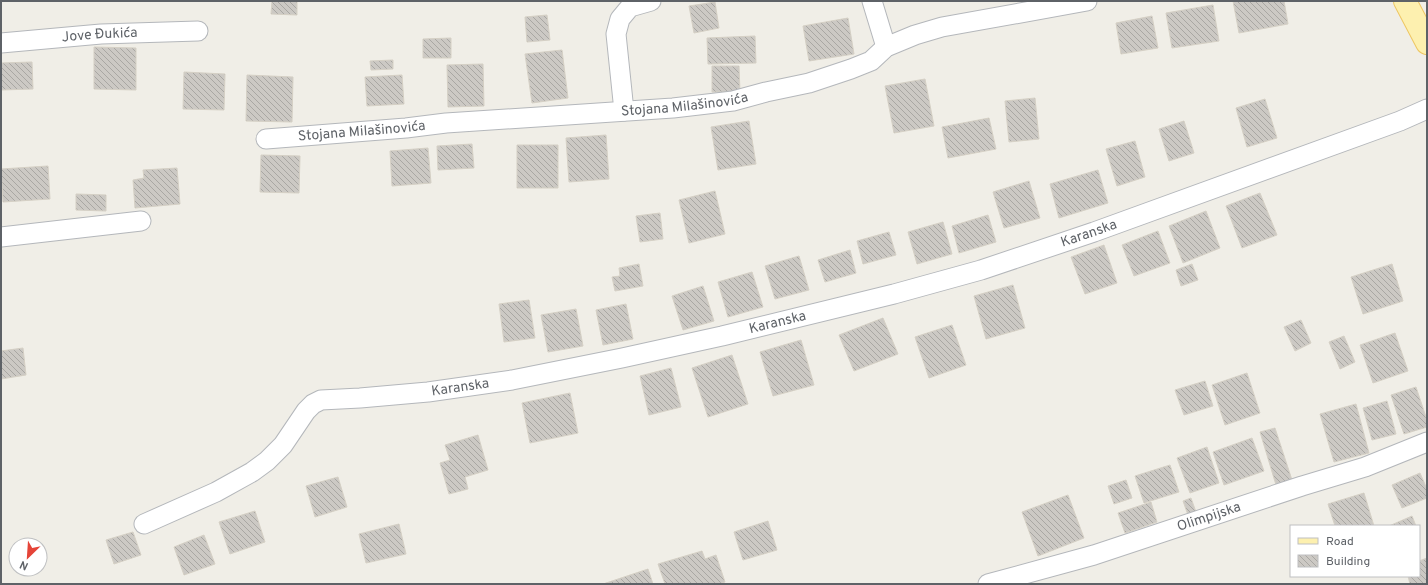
<svg xmlns="http://www.w3.org/2000/svg" width="1428" height="585" font-family="Overpass,sans-serif">
	<defs>
		<pattern id="building-back-hatch" width="6" height="6" patternUnits="userSpaceOnUse"><rect width="6" height="6" fill="#ccc9c4"/><path d="M-1 5l2 2M0 0l6 6M5-1l2 2" fill="none" stroke="#a9a7a3"/></pattern>
	</defs>
	<rect width="100%" height="100%" fill="#f0eee7"/>
	<path fill="url(#building-back-hatch)" stroke="#d5d0c5" d="M272 1H297V15L271 14Z
		M1233 1H1284L1288 24 1239 33Z
		M715 2 719 28 694 33 689 6Z
		M1213 5 1219 41 1172 48 1166 13Z
		M547 15 550 40 527 42 525 17Z
		M1152 16 1158 48 1121 54 1116 23Z
		M848 18 854 54 809 61 803 26Z
		M755 36 756 63 708 64 707 38Z
		M451 38V58H423V39Z
		M94 47 136 48V90L94 89Z
		M562 50 568 98 532 103 525 54Z
		M393 60V69L371 70 370 61Z
		M32 62 33 89 1 90V63Z
		M483 64 484 106 448 107 447 65Z
		M712 66H739L740 92H712Z
		M184 72 225 74 224 110 183 109Z
		M247 75 293 77 292 122 246 121Z
		M402 75 404 104 367 106 365 77Z
		M925 79 934 126 894 133 885 86Z
		M1035 98 1039 139 1009 142 1005 101Z
		M1265 99 1277 138 1247 147 1236 108Z
		M989 118 996 149 948 158 942 127Z
		M749 121 756 164 718 170 711 127Z
		M1184 121 1194 153 1169 161 1159 129Z
		M606 135 609 179 569 182 566 138Z
		M1135 141 1145 177 1117 186 1106 149Z
		M472 144 474 168 438 170 437 146Z
		M517 145H558V188H517Z
		M428 148 431 183 392 186 390 151Z
		M261 155 300 156 299 193 260 192Z
		M48 166 50 199 3 202 1 169Z
		M177 168 180 204 135 208 133 180 144 178 143 170Z
		M1098 170 1108 203 1059 218 1050 184Z
		M1029 181 1040 218 1004 228 993 192Z
		M715 191 725 234 689 243 679 200Z
		M1260 193 1277 235 1242 248 1226 206Z
		M76 194 106 195V211L76 210Z
		M1206 211 1220 248 1183 263 1169 226Z
		M660 213 663 239 640 242 636 216Z
		M988 215 996 242 959 253 952 226Z
		M943 222 952 254 917 264 908 232Z
		M1158 231 1170 263 1134 276 1122 245Z
		M889 232 896 255 863 264 857 241Z
		M1104 245 1117 283 1085 294 1071 257Z
		M850 250 856 273 825 282 818 260Z
		M799 256 809 290 775 299 765 266Z
		M639 264 643 286 615 291 612 277 620 276 619 268Z
		M1192 264 1198 280 1181 286 1176 270Z
		M1392 264 1403 301 1363 314 1351 277Z
		M752 272 763 307 728 317 718 282Z
		M1013 285 1025 328 986 339 974 296Z
		M703 286 714 321 683 330 672 296Z
		M529 300 535 338 504 342 499 304Z
		M626 304 633 339 603 345 596 310Z
		M576 309 583 346 548 352 541 315Z
		M883 318 898 354 854 371 839 335Z
		M1301 320 1311 343 1295 351 1284 327Z
		M952 325 966 365 929 378 915 337Z
		M1395 333 1408 371 1373 383 1360 345Z
		M1344 336 1355 362 1340 369 1329 342Z
		M801 340 814 385 773 396 760 352Z
		M23 348 26 375 1 379V351Z
		M732 355 748 404 708 417 692 368Z
		M671 368 681 407 649 415 640 376Z
		M1247 373 1260 413 1225 425 1212 385Z
		M1205 381 1213 406 1184 415 1175 390Z
		M1416 387 1427 420V427L1404 434 1391 395Z
		M570 393 578 433 530 443 522 403Z
		M1387 401 1396 434 1372 440 1363 408Z
		M1356 404 1369 453 1334 462 1320 414Z
		M1275 428 1292 480 1276 485 1260 432Z
		M478 435 488 470 465 477 468 489 449 494 440 463 450 460 445 445Z
		M1252 438 1264 471 1224 485 1213 452Z
		M1207 447 1219 483 1190 493 1177 458Z
		M1170 465 1179 492 1144 503 1135 476Z
		M1420 473 1427 489V498L1402 508 1392 485Z
		M338 477 347 507 315 517 306 486Z
		M1126 480 1132 498 1114 504 1108 486Z
		M1364 493 1374 526H1335L1328 504Z
		M1068 495 1084 538 1038 556 1022 512Z
		M1191 498 1196 512 1188 515 1183 501Z
		M1151 502 1157 522 1125 533 1118 513Z
		M255 511 265 542 230 554 219 522Z
		M1412 516 1416 526H1389Z
		M768 521 777 550 743 560 734 532Z
		M399 524 406 554 366 563 359 534Z
		M133 532 141 555 114 564 106 540Z
		M204 535 215 564 184 575 174 547Z
		M702 551 705 559 716 555 725 582 718 584H665L658 564Z
		M1427 558V584H1410L1408 576H1419V561Z
		M648 569 653 584H603Z"/>
	<g fill="none" stroke-linecap="round" stroke-linejoin="round">
		<defs>
			<g id="minor">
				<path d="M872 1 886 47"/>
				<path id="s1" d="M1 43 101 34 198 31"/>
				<path d="M624 111 616 34 620 19 630 7 651 1"/>
				<path id="s2" d="M266 139 406 128 446 123 673 108 733 101 766 92 809 83 851 69 871 61 886 47 915 35 942 27 1087 1"/>
				<path d="M1 237 141 221"/>
				<path id="s3" d="M144 524 216 492 252 472 267 461 283 445 306 411 313 404 321 400 360 398 428 392 512 380 622 358 722 336 894 294 981 270 1094 232 1400 121 1427 109"/>
				<path id="s4" d="M988 584 1094 555 1302 486 1365 467 1427 442"/>
			</g>
			<path id="primary" d="M1405 1 1427 43"/>
		</defs>
		<use href="#minor" stroke="#b4b7bb" stroke-width="21"/>
		<use href="#primary" stroke="#eec662" stroke-width="24"/>
		<use href="#minor" stroke="#fff" stroke-width="19"/>
		<use href="#primary" stroke="#fdf0af" stroke-width="22"/>
	</g>
	<g text-anchor="middle" dominant-baseline="central" stroke-width="3" stroke-linejoin="round" paint-order="stroke">
		<g font-size="14" fill="#5e6267" stroke="#fff">
			<text stroke="none"><textPath href="#s1" startOffset="99">Jove Đukića</textPath></text>
			<text stroke="none"><textPath href="#s2" startOffset="420">Stojana Milašinovića</textPath></text>
			<text stroke="none"><textPath href="#s2" startOffset="96">Stojana Milašinovića</textPath></text>
			<text stroke="none"><textPath href="#s3" startOffset="1009">Karanska</textPath></text>
			<text stroke="none"><textPath href="#s3" startOffset="685">Karanska</textPath></text>
			<text stroke="none"><textPath href="#s3" startOffset="361">Karanska</textPath></text>
			<text stroke="none"><textPath href="#s4" startOffset="231">Olimpijska</textPath></text>
		</g>
	</g>
	<rect width="1428" height="585" fill="none" stroke="#5e6267" stroke-width="4"/>
	<rect x="1290" y="525" width="130" height="52" fill="#ffffff" stroke="#bfc0c2"/>
	<rect x="1298" y="538" width="20" height="6" fill="#fdf0af" stroke="#bfc0c2"/>
	<text x="1326" y="545" font-size="12" fill="#5e6267">Road</text>
	<rect x="1298" y="555" width="20" height="12" fill="url(#building-back-hatch)" stroke="#bfc0c2"/>
	<text x="1326" y="565" font-size="12" fill="#5e6267">Building</text>
	<g transform="translate(28 557) rotate(205)"><circle r="19" fill="#ffffff" stroke="#bfc0c2"/>
	<path d="M0-3L7 15L0 10L-7 15Z" fill="#e54438"/>
	<text y="-6" font-size="11" font-weight="bold" text-anchor="middle" fill="#5e6267">N</text>
	</g>
</svg>
